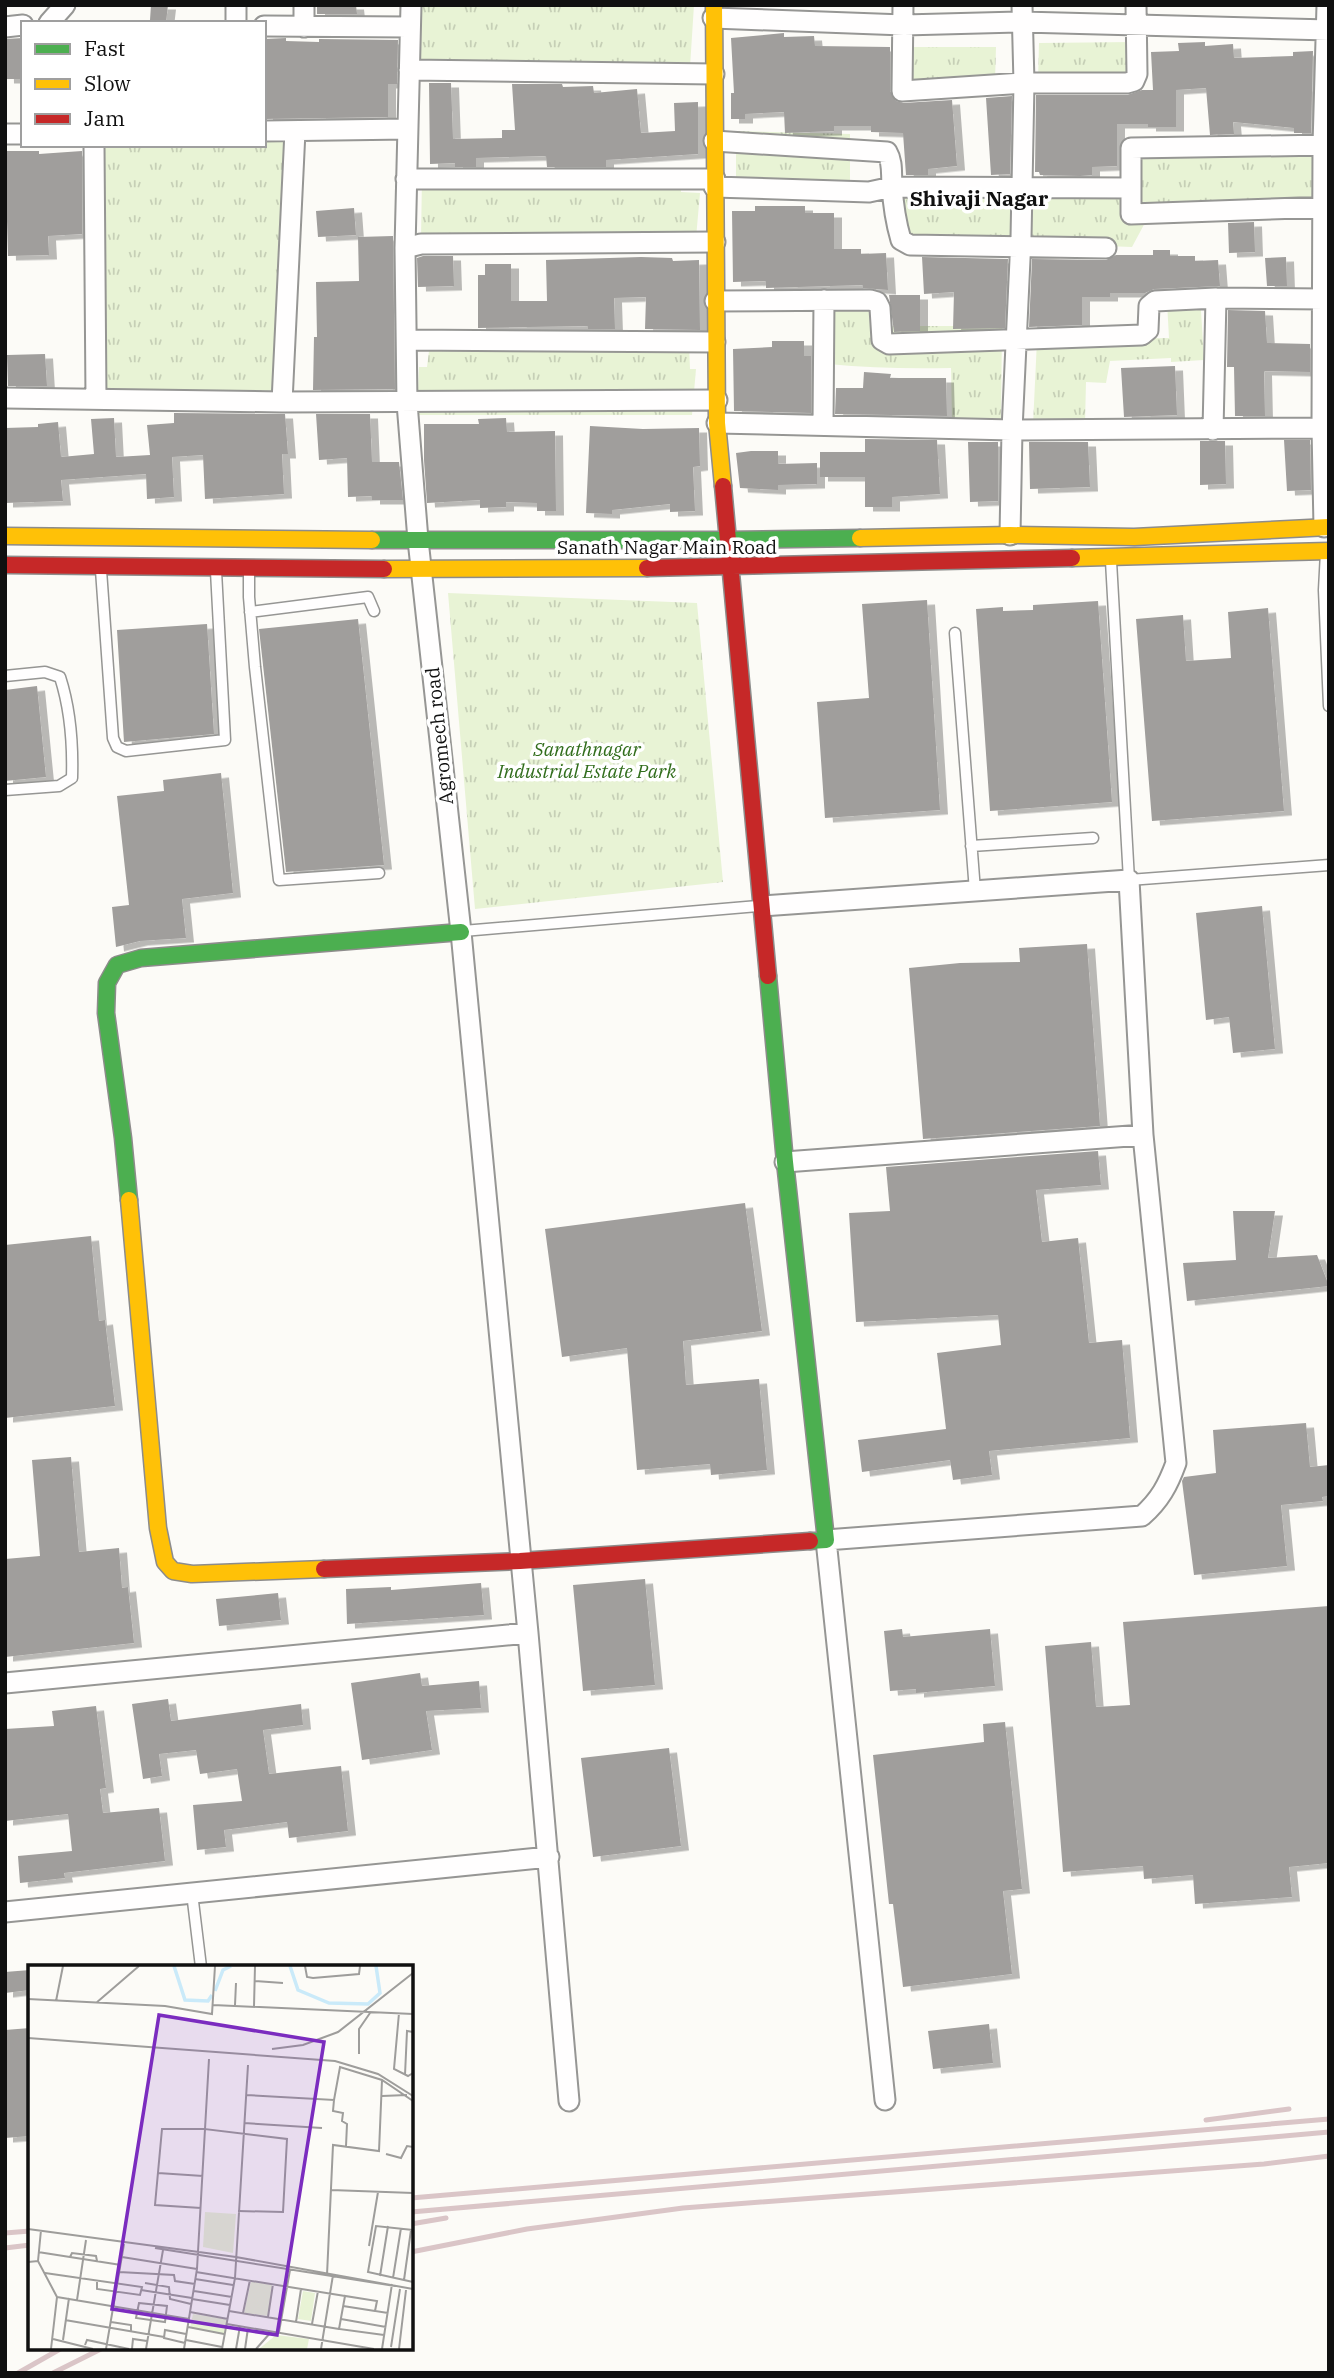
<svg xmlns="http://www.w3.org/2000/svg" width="1334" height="2378" font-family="'IBM Plex Serif',serif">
	<defs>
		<pattern id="park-tufts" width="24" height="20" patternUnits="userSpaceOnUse" patternTransform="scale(1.75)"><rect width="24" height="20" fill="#e8f3d5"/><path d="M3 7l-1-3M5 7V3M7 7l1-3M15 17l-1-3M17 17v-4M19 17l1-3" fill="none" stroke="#c6cfb6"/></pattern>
		<filter id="shadow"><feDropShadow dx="8" dy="4.5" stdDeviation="0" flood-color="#0004"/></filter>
	</defs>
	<rect width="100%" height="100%" fill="#fcfbf7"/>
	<path fill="url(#park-tufts)" d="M419 5H694L690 67H415Z
		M1133 42 1131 77 1038 81 1039 43Z
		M902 47H996L995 82 902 87Z
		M736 131 850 134V186L736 185Z
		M290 136 278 396 102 394 98 145H264V137Z
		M1319 149 1318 203 1133 210 1141 151Z
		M422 177H681V192L700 193 696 238H421Z
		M897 191H1018L1017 241 909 239Z
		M1127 191 1147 219 1132 247 1026 243 1025 192Z
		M1200 294 1204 360 1171 362V358L1110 361 1106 383 1086 382 1085 424 1033 425 1037 340 1169 338 1167 302Z
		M826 304 875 305 879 326H1002L1001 420H952L951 368C909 369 869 368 828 364Z
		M430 343 689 344 690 369H696L692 415H417L419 367H427Z
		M448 593 697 603 723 882 475 909Z"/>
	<path fill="#a09e9c" filter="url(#shadow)" d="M151 5H168L166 22 150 20Z
		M317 5H356L357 14H317Z
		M784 33V37L814 36 815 46 890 47V91L896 101 903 103 952 100 957 166 928 169V175H906L903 133 871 132V126H834V131L785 133 784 112 745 114V119H731V93H734L731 38Z
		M23 38V79H6L5 39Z
		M286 38V41L319 42V39L398 40 397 84H388V117L265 119 264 39Z
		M1205 42V46L1233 44 1234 58 1293 56V52L1313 51 1311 133H1294V128L1233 122 1234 134 1210 135 1206 88 1176 90V127H1148V124H1117V166L1092 167V175L1080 176 1040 175 1039 172H1035L1036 95H1127L1142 90H1153L1151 52 1179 51 1178 43Z
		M429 83H451L453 139 502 138V130H515L512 84H562L563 87 593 86 594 93 637 89 641 133 675 131 674 103 698 102V154L606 160V167H547L546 156 476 158V167H455V163L430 164Z
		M1012 96 1010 174 991 175 986 98Z
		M5 151H39V154L82 151V234L48 236 49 255 8 256Z
		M755 206H805V213H834V249H861V254L886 253 888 290 863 288V285L766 288V281L733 282 732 211H755Z
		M354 208 356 235 318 237 316 211Z
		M1254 222 1255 252 1229 253 1228 223Z
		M393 236 395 389 313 390 314 337H317L316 282 359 281 358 237Z
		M1153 250H1170V256H1195V261L1218 260 1220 286 1154 289 1145 293H1110V297H1082V325L1029 327 1032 259 1106 260 1116 255H1153Z
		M423 256H453L454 286 418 287 417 258Z
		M641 257 672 258 673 261 699 260 700 330 645 329 646 297 614 298 615 329H588V326L478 328V275H485V264H511V301H547L546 260Z
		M922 257 1008 259 1005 328 953 329 954 292 924 294Z
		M1286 257 1287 286H1267L1265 258Z
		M889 295H920V331L894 332Z
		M1228 310 1265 311 1267 343 1310 344V372L1264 371 1265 416H1235L1234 367H1227Z
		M772 341H804V356H811V413L734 411 733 349 772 347Z
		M45 354 47 386H8L7 355Z
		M1175 366 1177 415 1124 417 1121 368Z
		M864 372 891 374 890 378H946L947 416 835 414 836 388H863Z
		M174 413 285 414 288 454H282L284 494 205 499 203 455 172 457 174 497 147 499 146 474 61 480 63 501 5 503V428L38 427V424L58 422 61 457 94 454 91 419 114 418 116 457 150 455 147 425 174 423Z
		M316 414H370L372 462H399L403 500H372V496L348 497 347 458 319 460Z
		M506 418 507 432 555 431 556 511H537V503L506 502V507L480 508V500L427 503 424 460V424H479L478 419Z
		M590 426 643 429 699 428 700 466 693 467 695 511 670 512V504L612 510V514L586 513Z
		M865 439 937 440 940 494 892 497V507H865V477H820V452H865Z
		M1284 440H1310L1311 490 1287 491Z
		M1200 441H1225L1226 484 1200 485Z
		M968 442H998V501L970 502Z
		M1029 442H1088L1090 487 1030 489Z
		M751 451H778V464L817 463V484L778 485V490L740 488 736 453Z
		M927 600 940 810 825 818 817 702 869 698 862 604Z
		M1098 601 1112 802 990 811 976 609 1003 607V611L1033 610V605Z
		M1268 608 1284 811 1152 821 1136 619 1183 615 1186 661 1231 658 1228 612Z
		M358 619 384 865 286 872 259 629Z
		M207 624 214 734 124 742 117 630Z
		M37 686 46 777 5 781V690Z
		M221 773 233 893 182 899 186 938 140 941 116 947 112 907 129 905 117 796 164 791 163 780Z
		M1262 906 1275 1049 1233 1053 1229 1017 1206 1020 1196 913Z
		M1087 944 1100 1126 923 1139 909 968 960 963 1020 962 1019 948Z
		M1098 1151 1101 1185 1036 1190 1042 1242 1078 1238 1089 1343 1122 1340 1130 1438 989 1451 992 1475 953 1480 950 1460 862 1472 858 1440 946 1429 937 1353 1001 1345 998 1315 856 1322 849 1213 890 1211 886 1167Z
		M745 1203 762 1331 683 1341 686 1385 759 1379 767 1470 711 1475 710 1464 637 1470 627 1348 562 1357 545 1229Z
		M1233 1211H1275L1268 1258 1317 1255 1329 1286 1187 1301 1183 1263 1236 1260Z
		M91 1236 99 1321 105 1320 115 1406 5 1418V1245Z
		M1306 1423 1310 1467 1329 1465V1496L1322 1497 1323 1501 1281 1505 1287 1566 1194 1575 1182 1481 1184 1477 1216 1473 1213 1430Z
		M71 1457 79 1552 119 1548 122 1588 128 1587 134 1643 5 1657V1559L40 1556 32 1460Z
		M645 1579 655 1685 583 1691 573 1585Z
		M481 1583 484 1615 347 1624 346 1589 391 1587V1590Z
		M278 1593 281 1620 219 1626 216 1599Z
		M1329 1606V1863L1289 1867 1292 1897 1195 1904 1193 1875 1144 1879 1143 1866 1063 1872 1045 1646 1091 1642 1096 1707 1130 1705 1123 1622Z
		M902 1629 903 1637 990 1629 995 1686 916 1693V1689L890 1691 884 1631Z
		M420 1673 422 1686 479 1681 481 1708 426 1711 432 1750 362 1760 351 1683Z
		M168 1699 171 1721 301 1704 303 1725 263 1730 269 1774 341 1766 348 1831 289 1838 287 1822 224 1830 226 1847 197 1850 193 1805 242 1801 237 1769 200 1774 196 1750 159 1754 162 1776 143 1779 132 1704Z
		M96 1706 106 1788 100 1789 103 1813 159 1808 165 1861 64 1873 65 1878 20 1883 18 1856 72 1851 68 1814 5 1821V1729L54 1726 52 1711Z
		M1005 1722 1022 1889 1003 1891 1012 1974 903 1987 893 1904H889L873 1755 984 1742 983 1724Z
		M669 1748 681 1846 593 1857 581 1758Z
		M30 1970V1990L5 1993V1972Z
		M989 2024 993 2063 933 2069 928 2031Z
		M30 2028V2136L5 2138V2030Z"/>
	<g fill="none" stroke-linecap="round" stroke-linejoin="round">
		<defs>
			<path id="lane" d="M1326 552 1324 590 1329 706
				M1111 561 1129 880 1329 865
				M101 570 113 738 117 747 126 751 225 740 216 571
				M249 571V597L255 667 279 880 379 873
				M250 612 368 597 374 611
				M955 633 975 891
				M5 676 45 672 60 677C70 708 73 745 72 778L59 786 5 790
				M971 846 1093 838
				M463 931 758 906
				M192 1893 201 1967"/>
			<path id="street" d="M411 5 405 248 407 403 418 540 461 932 528 1633 569 2101
				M903 5 902 91 1024 83H1127L1134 81 1137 74 1136 5
				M713 18 904 25 1022 22 1329 30
				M49 23 65 5
				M236 23V5
				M264 26 409 27
				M5 27 23 25
				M304 27V5
				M409 70 714 74
				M264 131 407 129
				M5 134H23
				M714 141 887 152C893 162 891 173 892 185 893 203 896 223 901 240L910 245 1106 248
				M94 145 96 399
				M1329 145 1131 148V214L1329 207
				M406 179H715
				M714 187 869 192 892 187 1131 188
				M405 248 421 244 715 242
				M715 301 870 300 877 302 880 308 882 340 889 344 1142 335 1148 330 1149 306 1155 301 1216 298 1324 299
				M407 340 715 342
				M5 398 282 402 717 400
				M282 402 295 131
				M717 423 1012 430 1322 428
				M823 425 824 300
				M1213 430 1216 298
				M1324 527 1322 428 1323 145 1327 5
				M1010 535 1012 430 1021 238 1024 83 1022 5
				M762 906 1129 880 1143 1135 1176 1463C1168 1485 1160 1500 1142 1516L826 1540 885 2100
				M785 1162 1143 1135
				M5 1683 528 1633
				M5 1912 549 1857"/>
			<path id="fast" d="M372 540H726L860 538
				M768 976 785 1162 826 1540 810 1541
				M129 1200 123 1138 106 1013 107 983 117 965 141 958 461 932"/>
			<path id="slow" d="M714 5 717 423 723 486
				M5 536 372 540
				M860 538 1010 535 1134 537 1329 527
				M1072 558 1329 551
				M384 569 647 568
				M129 1200 158 1528 165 1562 173 1571 192 1574 324 1569"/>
			<path id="jam" d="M723 486 768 976
				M5 565 384 569
				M647 568 1072 558
				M324 1569 520 1561 810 1541"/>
		</defs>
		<use href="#lane" stroke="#969694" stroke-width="13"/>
		<use href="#street" stroke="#969694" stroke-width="23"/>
		<use href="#fast" stroke="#8d8c8b" stroke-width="19"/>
		<use href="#slow" stroke="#8d8c8b" stroke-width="19"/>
		<use href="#jam" stroke="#8d8c8b" stroke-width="19"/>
		<use href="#lane" stroke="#fffefe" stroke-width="10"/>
		<use href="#street" stroke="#fffefe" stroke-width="19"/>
		<use href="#fast" stroke="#4caf50" stroke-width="16"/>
		<use href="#slow" stroke="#ffc107" stroke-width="16"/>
		<use href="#jam" stroke="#c62828" stroke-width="16"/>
		<path stroke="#dac5c7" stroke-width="5" d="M1206 2120 1289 2109
			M411 2198 1329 2119
			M411 2212 1329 2132
			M411 2224 446 2218
			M5 2233 30 2231
			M5 2248 30 2245
			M411 2252 527 2229 683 2208 1264 2164 1329 2156
			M18 2373 62 2348
			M53 2373 103 2348"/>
	</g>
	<g text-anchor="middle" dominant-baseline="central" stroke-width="7" stroke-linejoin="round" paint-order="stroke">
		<g font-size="19" fill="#101010" stroke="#fff">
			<text x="667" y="547">Sanath Nagar Main Road</text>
			<text transform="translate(439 736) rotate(-96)">Agromech road</text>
		</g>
		<g font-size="19" font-style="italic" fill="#316d1c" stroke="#fff">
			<text x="587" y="749">Sanathnagar<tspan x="587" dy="22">Industrial Estate Park</tspan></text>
		</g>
		<g font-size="21" font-weight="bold" fill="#101010" stroke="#fff">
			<text x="979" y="198">Shivaji Nagar</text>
		</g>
	</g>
	<g transform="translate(28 1965)">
		<rect width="385" height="385" fill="#fcfbf7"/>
		<path d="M177 247 208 249 205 288 175 282ZM223 316 244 320 240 351 216 348ZM275 326 287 328 283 356 270 354ZM165 349 199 354 196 369 162 363ZM248 370 281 374 279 384H231Z" fill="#e8f3d5"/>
		<path fill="none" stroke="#caeaf9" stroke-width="3.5" d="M146 1 157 35 180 36 184 30M262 1 270 25 301 38 340 39 352 28 348 1M187 26 195 5 203 1"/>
		<path fill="none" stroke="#9e9d9b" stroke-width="2" d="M277 1 279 12 285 13 331 9 332 1M227 16 255 18M0 34 137 41 184 49 187 1M28 36 35 1M68 38 111 1M185 40 385 49M207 40 208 18M226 41 227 1M371 48 366 104 380 111 385 108M0 73 307 96 350 109 385 131M244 84 275 80 310 67 385 8M331 89V64L342 48M377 110 379 66 385 67M218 130 306 135 312 102 354 115 385 136M354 131 379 130M306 135 305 146 315 148 314 156 319 159 318 181M216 158 294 163M358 189 373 193 379 181 385 182M130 208 175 211M303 225 385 228M173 243 127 240 134 164H177L181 94M0 264 208 292 385 324M385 265 348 261 340 307 385 317M341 281 350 227M127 283 367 321M10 287 93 300M42 292 44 288 68 291 69 296M94 292 169 304M10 296 13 265M0 297 10 296 29 332 23 384M91 307 146 310 147 316 167 319M168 307 317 331M17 308 114 322 112 330 69 324V317M299 310 305 180 351 186 354 115M352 311 360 261M365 313 373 263M167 314 205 320M376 315 383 265M117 318 141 322 142 334 163 339M113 325 164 333M166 326 204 332M29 332 161 354M164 334 202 340M49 335 58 275M111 338 139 341 137 357 108 353ZM315 341 347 346M201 346 311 364M162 347 200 354M215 348 222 315M240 352 245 319M313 354 358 362M37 355 136 372M83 357 103 360V366M268 357 273 324M199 359 346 384M284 359 290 326M160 362 196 369M251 367 262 305M356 370 311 364 317 331 349 336 347 346 360 348M25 374 65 384M35 375 41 333M158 375 194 382M157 378 136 373 137 365 158 369M57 380 59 375 101 384M363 382 372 324M78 384 96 279M104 384 105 374 119 376M118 384 135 285M156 384 169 304 177 164 259 174 255 247 210 246M194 384 207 313 220 100M208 384 212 361M217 384 220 363M228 384 243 367M293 384 305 310M354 384 364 319M371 384 378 325"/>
		<path fill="#7b2cbf" fill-opacity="0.15" stroke="#7b2cbf" stroke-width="3.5" d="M131 50 296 77 249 370 84 344Z"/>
		<rect width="385" height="385" fill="none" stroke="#101010" stroke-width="3.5"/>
	</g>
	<rect width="1334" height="2378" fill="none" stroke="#101010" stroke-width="14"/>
	<rect x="21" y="21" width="245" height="126" fill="#ffffff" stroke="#9f9f9f" stroke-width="2"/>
	<rect x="35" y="44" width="35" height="10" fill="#4caf50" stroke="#9f9f9f" stroke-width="2"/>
	<text x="84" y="56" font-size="21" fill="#101010">Fast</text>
	<rect x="35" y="79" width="35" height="10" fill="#ffc107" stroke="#9f9f9f" stroke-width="2"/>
	<text x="84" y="91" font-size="21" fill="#101010">Slow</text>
	<rect x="35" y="114" width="35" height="10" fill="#c62828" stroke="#9f9f9f" stroke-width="2"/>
	<text x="84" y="126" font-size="21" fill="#101010">Jam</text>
</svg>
